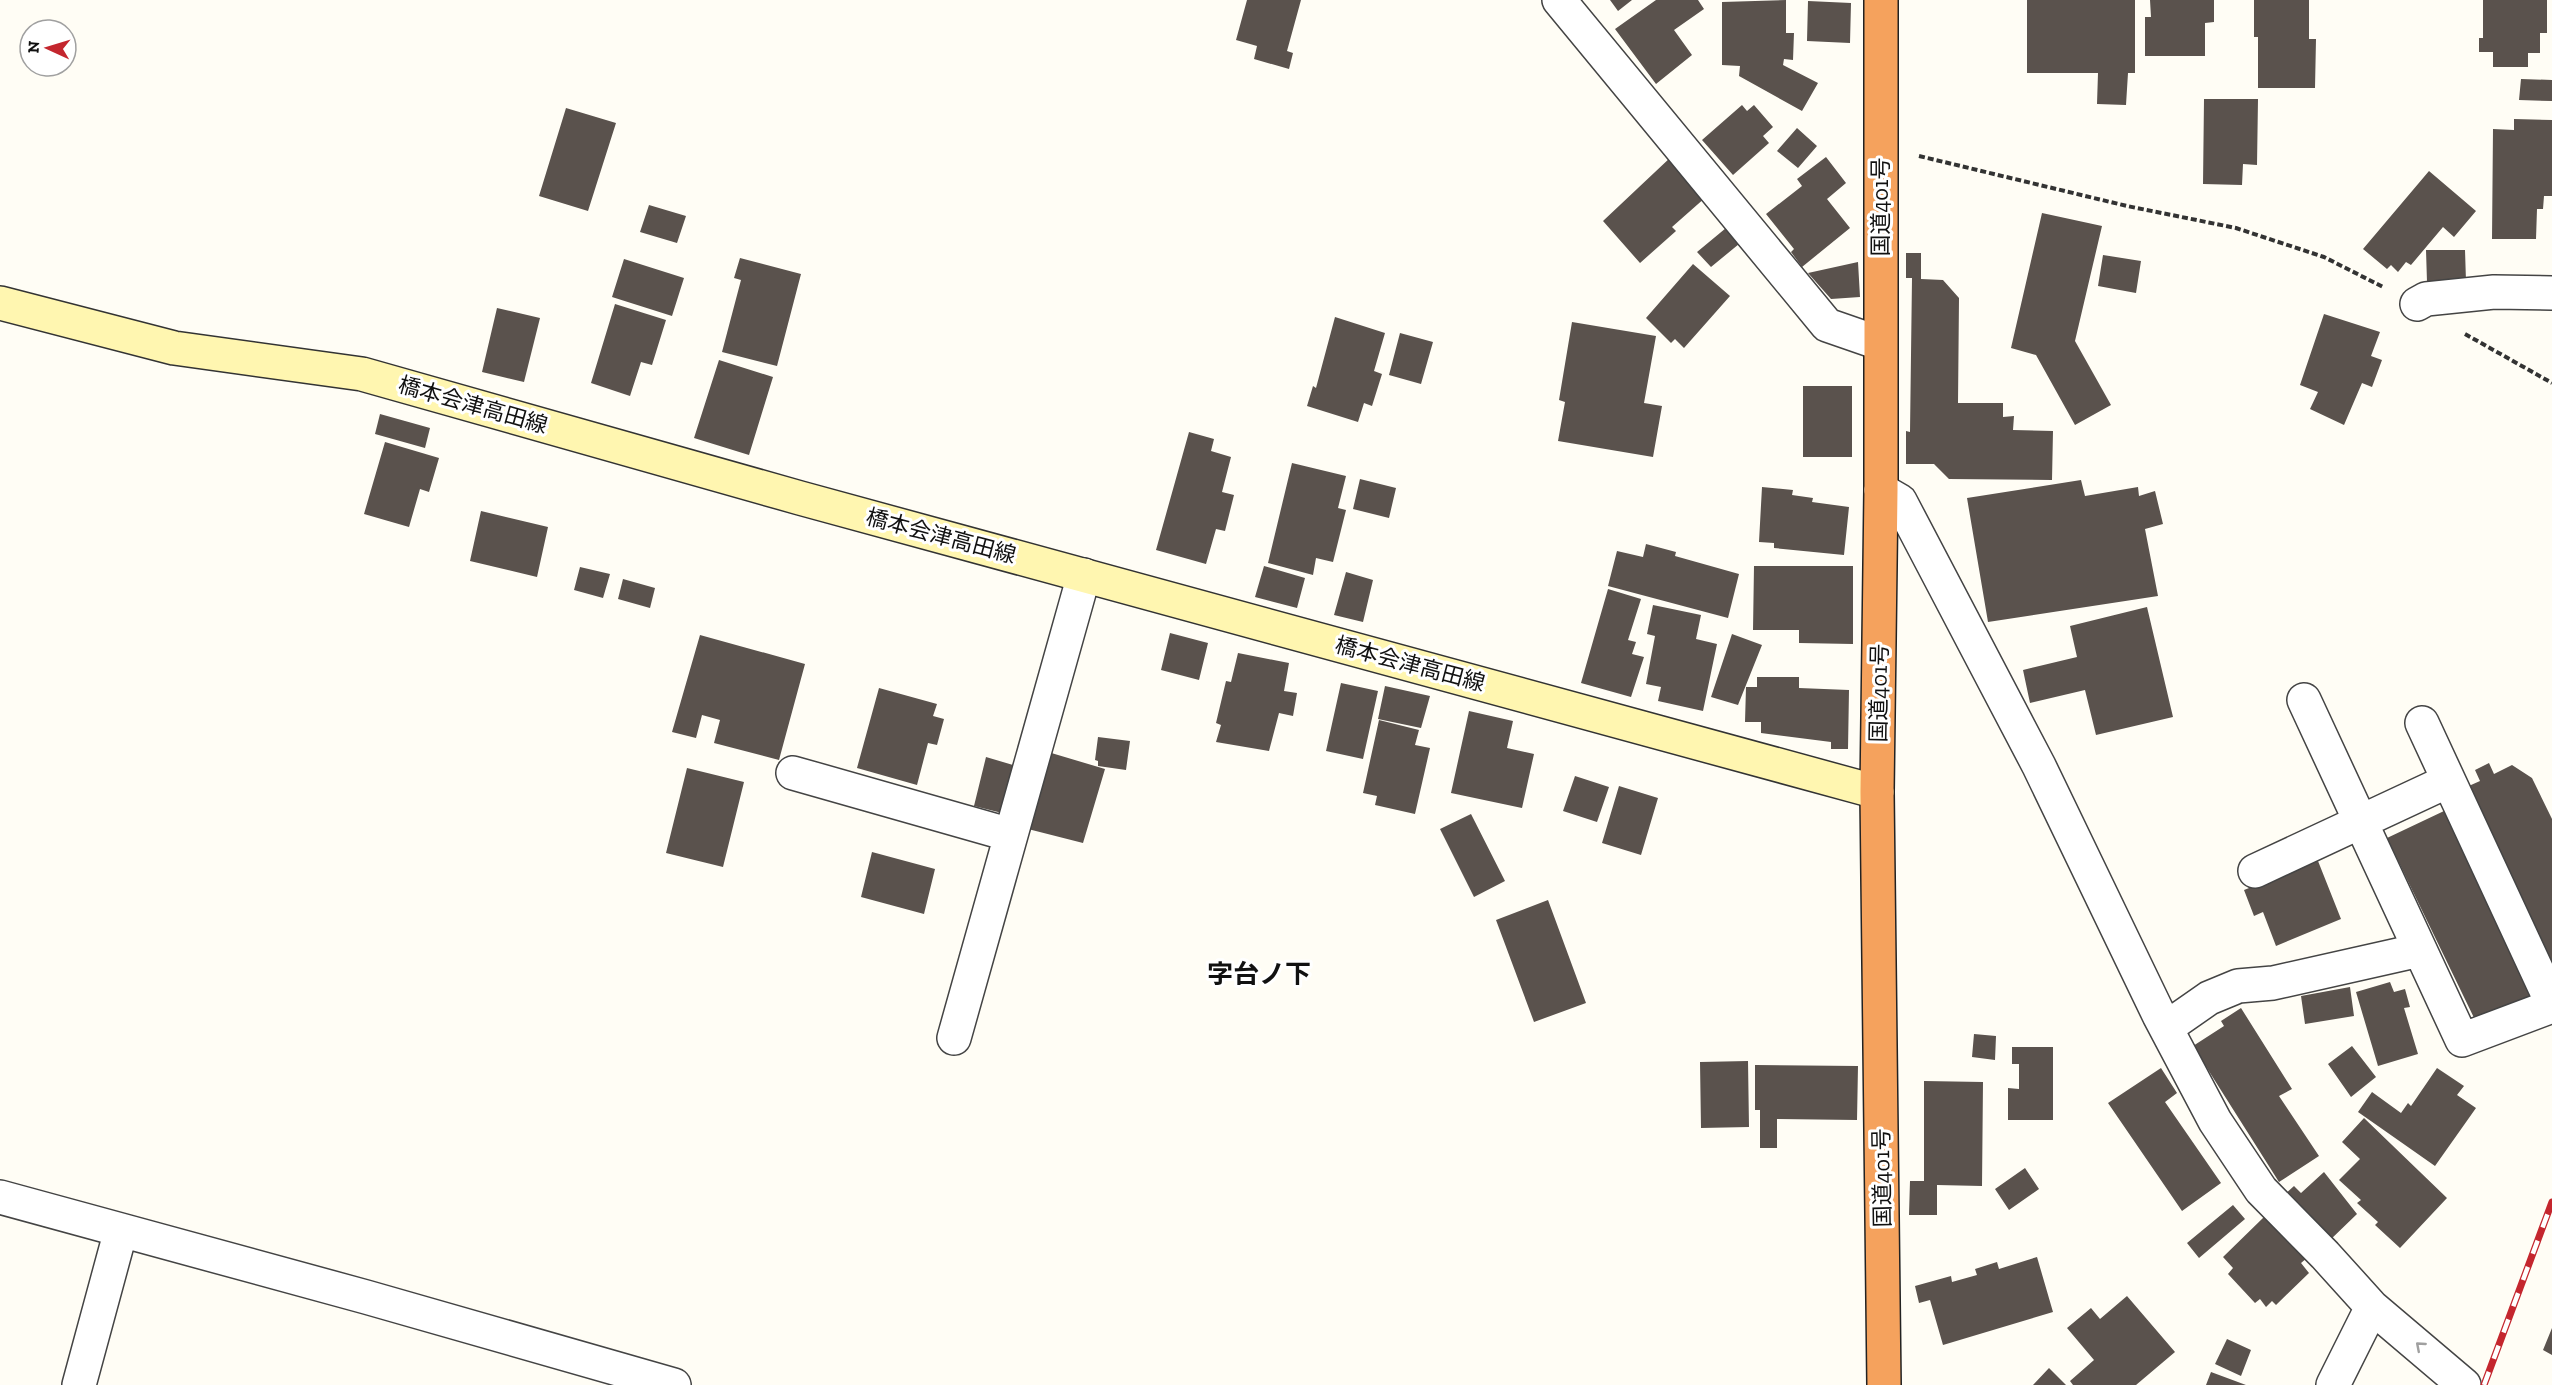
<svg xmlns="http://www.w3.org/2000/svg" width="2552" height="1385" font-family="'Zilla Slab','Noto Sans JP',serif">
	<rect width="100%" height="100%" fill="#fffdf5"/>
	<path fill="#5a524d" d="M1247 0H1301L1287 51 1293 53 1289 69 1254 59 1257 46 1236 40Z
		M1610 0H1632L1618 11Z
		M1656 0H1698L1704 9 1674 30 1692 55 1656 84 1615 29Z
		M1786 0V33H1794L1793 60 1784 59 1783 65 1818 83 1802 111 1739 76 1740 66 1722 65V2Z
		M2027 0H2135V73H2128L2126 105 2097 104 2098 73H2027Z
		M2150 0H2214V22L2205 23V56H2145V17H2151Z
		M2254 0H2309V39H2316L2315 88H2258V37H2254Z
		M2483 0H2547V33H2540V53H2528V67H2493V52H2479V38H2483Z
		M1808 1 1851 3 1850 43 1807 41Z
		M2521 79 2552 80V101L2519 100Z
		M2204 99H2258L2257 165 2243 164 2242 185 2203 184Z
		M1742 105 1747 111 1754 105 1773 127 1763 136 1769 143 1733 175 1702 140Z
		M566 108 616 123 588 211 539 196Z
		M2514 119 2552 120V196H2544L2543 209H2537L2536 239H2492L2493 129 2514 130Z
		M1797 128 1817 146 1798 168 1777 151Z
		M1672 156 1706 197 1672 227 1676 231 1640 263 1603 221Z
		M1826 157 1846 183 1827 199 1850 228 1802 267 1791 252 1794 249 1766 214 1802 186 1797 179Z
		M2429 171 2476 211 2454 237 2443 227 2411 265 2406 262 2398 272 2391 265 2387 269 2363 249Z
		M649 205 686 216 677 243 640 232Z
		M2042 213 2102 226 2075 341 2111 405 2075 425 2036 355 2011 348Z
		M1726 228 1739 244 1711 267 1697 252Z
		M2426 250H2465L2466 281 2427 282Z
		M1906 253H1921V279L1943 280 1959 298 1958 403H2003V417L2014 416 2013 430 2053 431 2052 480 1949 479 1934 464H1906V431L1910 432 1912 278H1906Z
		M2103 255 2141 261 2136 293 2098 286Z
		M740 258 801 274 777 366 722 352 741 280 734 278Z
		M624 259 684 278 672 316 612 297Z
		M1858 262 1860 297 1831 299 1808 273Z
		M1693 264 1730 296 1684 348 1675 339 1671 343 1646 318Z
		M615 304 666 320 652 365 641 362 630 396 591 383Z
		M497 308 540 318 524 382 482 372Z
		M2324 314 2380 332 2371 356 2382 360 2372 387 2362 383 2344 425 2310 409 2318 392 2300 385Z
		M1335 317 1385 333 1374 371 1382 374 1372 406 1364 403 1358 422 1307 406 1313 386 1316 388Z
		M1572 322 1656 336 1644 403 1662 406 1653 457 1558 441 1565 402 1559 400Z
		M1400 333 1433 342 1421 384 1389 375Z
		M719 360 773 377 749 455 694 438Z
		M1803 386H1852V457H1803Z
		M380 414 430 428 425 448 375 434Z
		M1189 432 1214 439 1211 451 1231 457 1222 492 1234 495 1225 531 1216 529 1206 564 1156 550Z
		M385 442 439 458 429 492 420 489 409 527 364 514Z
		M1292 463 1346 476 1338 508 1346 510 1333 562 1316 558 1313 575 1268 563Z
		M1360 479 1396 488 1389 518 1353 509Z
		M2081 480 2085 496 2138 487 2139 496 2155 491 2163 524 2145 529 2158 596 1988 622 1967 498Z
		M1762 487 1793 490 1792 495 1813 498 1812 502 1849 507 1844 555 1774 548V543L1759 542Z
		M481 511 548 527 537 577 470 561Z
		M1646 544 1676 552 1675 556 1739 574 1728 618 1608 586 1617 551 1643 557Z
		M1264 566 1305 578 1297 608 1255 597Z
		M1754 566H1853V644L1799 643V630H1753Z
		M580 567 610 574 603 598 574 590Z
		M1346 572 1373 580 1363 622 1334 615Z
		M623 579 655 588 650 608 618 599Z
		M1608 589 1641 599 1628 640 1636 642 1632 654 1644 657 1631 697 1581 683Z
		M1653 605 1701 615 1696 639 1717 644 1703 711 1658 701 1661 687 1646 684 1655 636 1647 634Z
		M2147 607 2173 717 2096 735 2085 690 2030 703 2023 670 2077 657 2070 626Z
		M1170 633 1208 643 1199 680 1161 670Z
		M1732 634 1762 645 1738 705 1711 697Z
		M700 635 805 664 779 760 714 743 720 720 702 715 696 738 672 732Z
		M1238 653 1289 663 1284 691 1297 693 1293 716 1279 713 1269 751 1216 742 1221 725 1216 723 1226 681 1231 682Z
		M1757 677H1799V688L1849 690 1848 749H1831V742L1761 733V722H1745L1746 687H1757Z
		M1341 683 1378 691 1363 759 1326 751Z
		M1385 686 1430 696 1421 728 1378 719Z
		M879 688 937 704 933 716 944 719 937 745 928 743 917 785 857 768Z
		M1469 711 1513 721 1507 748 1534 754 1522 808 1451 793Z
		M1379 720 1419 730 1415 745 1430 748 1415 814 1375 805 1377 796 1363 793Z
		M1098 737 1130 741 1126 770 1098 766V761L1095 760Z
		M1048 752 1105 769 1083 843 1028 829Z
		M986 757 1013 765 1002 813 974 806Z
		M2489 763 2494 774 2512 765 2532 778 2552 819V964L2462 789 2480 781 2475 770Z
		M687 768 744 782 723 867 666 853Z
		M1575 776 1609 787 1597 822 1563 811Z
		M1619 786 1658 798 1641 855 1602 843Z
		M2444 811 2535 997 2477 1024 2387 838Z
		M1471 814 1505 881 1474 897 1440 829Z
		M872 852 935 869 924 914 861 897Z
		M2318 861 2341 919 2276 946 2263 912 2254 916 2244 890Z
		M1548 900 1586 1003 1534 1022 1496 920Z
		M2390 982 2394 992 2405 989 2410 1007 2404 1008 2418 1054 2378 1066 2356 992Z
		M2350 987 2354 1016 2305 1024 2301 996Z
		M2241 1008 2292 1089 2279 1096 2319 1156 2279 1182 2193 1046 2224 1026 2221 1021Z
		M1974 1034 1996 1036 1995 1060 1972 1057Z
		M2352 1046 2376 1077 2351 1097 2328 1064Z
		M2012 1047H2053V1120H2008V1088L2019 1089V1064H2012Z
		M1748 1061 1749 1127 1701 1128 1700 1062Z
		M1755 1065 1858 1066 1857 1120 1777 1119V1148H1760V1110H1755Z
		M2161 1068 2177 1093 2165 1102 2221 1183 2182 1211 2108 1103Z
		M2437 1068 2464 1086 2457 1095 2476 1108 2435 1166 2358 1112 2372 1092 2401 1113 2408 1103 2411 1106Z
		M1924 1081 1983 1082 1982 1186 1937 1185V1215H1909L1910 1181H1924Z
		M2364 1118 2447 1198 2400 1248 2375 1225 2378 1222 2357 1203 2361 1200 2339 1180 2360 1159 2342 1142Z
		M2025 1168 2039 1189 2009 1210 1995 1189Z
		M2324 1172 2357 1214 2328 1242 2283 1196 2294 1186 2301 1193Z
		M2233 1205 2245 1219 2199 1258 2187 1243Z
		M2264 1217 2307 1258 2301 1263 2309 1273 2276 1305 2272 1301 2266 1307 2260 1299 2255 1303 2228 1274 2233 1268 2223 1257Z
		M2037 1257 2053 1312 1943 1345 1930 1300 1919 1303 1915 1286 1951 1276 1952 1282 1977 1275 1975 1269 1997 1262 1999 1269Z
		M2127 1296 2175 1352 2136 1385H2073L2070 1381 2094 1360 2067 1328 2091 1308 2100 1319Z
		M2552 1328V1355L2543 1350Z
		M2227 1339 2251 1350 2241 1376 2215 1364Z
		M2049 1368 2066 1385H2033Z
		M2211 1372 2246 1385H2206Z"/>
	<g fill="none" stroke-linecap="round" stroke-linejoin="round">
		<defs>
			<path id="street" d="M1559 0 1827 325 1879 343
				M2417 304 2426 299 2494 292 2552 293
				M1881 490 1900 501 2039 766 2159 1015 2215 1121 2261 1190 2325 1255 2372 1307 2464 1385
				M2304 700 2462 1040 2552 1006
				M2422 723 2552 1003
				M793 773 1011 835
				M2255 871 2448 781
				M2166 1028 2209 998 2238 986 2273 983 2420 950
				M954 1038 1084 575
				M0 1197 366 1297 674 1385
				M79 1385 121 1230
				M2333 1385 2372 1307"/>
			<path id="secondary" d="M0 303 174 348 362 374 800 498 1877 792"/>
			<path id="highway" d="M1881 0V490L1877 792 1884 1385"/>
		</defs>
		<use href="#street" stroke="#444" stroke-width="36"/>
		<use href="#secondary" stroke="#333" stroke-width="36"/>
		<use href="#highway" stroke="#222" stroke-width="36"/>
		<path stroke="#333" stroke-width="4" stroke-dasharray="6 3" stroke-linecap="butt" d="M1919 156 2127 206 2236 228 2324 257 2383 287
			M2465 334 2552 383"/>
		<use href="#street" stroke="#fff" stroke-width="33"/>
		<use href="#secondary" stroke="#fff6b0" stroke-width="33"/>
		<use href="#highway" stroke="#f5a25d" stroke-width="33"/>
		<defs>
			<path id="rail" d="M2484 1385 2552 1202"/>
		</defs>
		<use href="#rail" stroke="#c4262e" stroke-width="7"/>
		<use href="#rail" stroke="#fff" stroke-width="4.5" stroke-dasharray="14" stroke-linecap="butt"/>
	</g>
	<defs><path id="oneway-chevron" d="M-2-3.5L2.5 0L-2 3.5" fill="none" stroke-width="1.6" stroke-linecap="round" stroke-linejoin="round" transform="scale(1.5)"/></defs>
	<use stroke="#a0a0a0" href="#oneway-chevron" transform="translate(2420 1346) rotate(-139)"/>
	<g text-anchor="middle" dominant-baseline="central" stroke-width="6" stroke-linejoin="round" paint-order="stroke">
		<g font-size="22" fill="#111" stroke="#fff">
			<text transform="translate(1880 207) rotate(-90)">国道401号</text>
			<text transform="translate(473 405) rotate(16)">橋本会津高田線</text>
			<text transform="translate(941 536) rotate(15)">橋本会津高田線</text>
			<text transform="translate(1410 664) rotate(15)">橋本会津高田線</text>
			<text transform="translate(1879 693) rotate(-89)">国道401号</text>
			<text transform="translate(1882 1178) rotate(-91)">国道401号</text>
		</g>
		<g font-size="26" font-weight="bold" fill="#111" stroke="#fff">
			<text x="1259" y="974">字台ノ下</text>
		</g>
	</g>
	<g transform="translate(48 48) rotate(274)"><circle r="28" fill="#ffffff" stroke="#a0a0a0" stroke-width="1.5"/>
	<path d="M0-4.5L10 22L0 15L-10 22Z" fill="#c4262e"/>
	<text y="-9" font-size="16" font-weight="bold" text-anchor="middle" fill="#111111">N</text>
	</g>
</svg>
